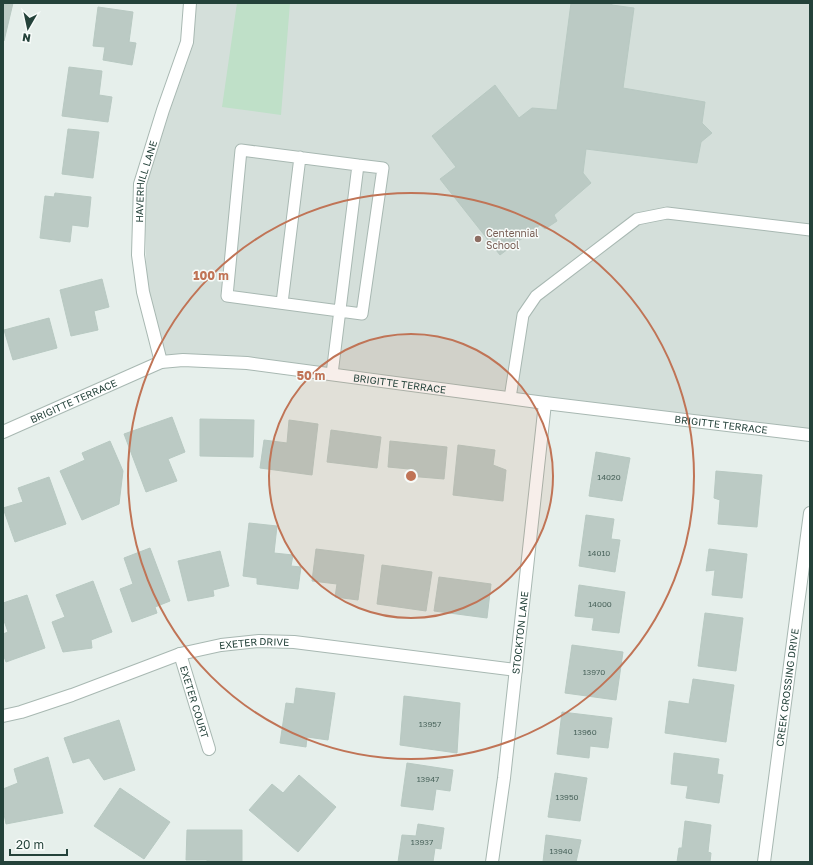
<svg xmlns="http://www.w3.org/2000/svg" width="813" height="865" font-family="'Golos Text',sans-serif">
	<rect width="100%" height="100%" fill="#e6efeb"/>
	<path fill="#d4dfda" d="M196 3H810V430L251 359 163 357 147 292 144 185Z"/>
	<path fill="#bfe0c8" d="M237 3H290L281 115 222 107Z"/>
	<path fill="#bbcac4" stroke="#b8c9c2" d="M3 3H13L4 41H3Z
		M571 3H611L612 5 634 8 623 88 705 102 702 123 712 133 701 142 697 163 586 149 583 173 591 183 554 215 557 221 545 229 540 225 500 255 440 179 456 167 432 136 495 85 519 118 532 108 557 110Z
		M98 7 133 12 129 42 136 43 132 65 103 60 105 47 93 46Z
		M69 67 102 71 99 95 112 97 108 122 62 116Z
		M68 129 99 132 93 178 62 174Z
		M55 193 91 197 88 227 72 225 70 242 40 238 45 196 54 197Z
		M102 279 109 307 94 311 98 330 71 336 60 290Z
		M49 318 57 348 13 360 4 330Z
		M172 417 185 452 168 459 177 481 146 492 124 434Z
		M200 419 254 420 253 457 200 456Z
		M289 420 318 424 312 475 260 468 264 440 287 443Z
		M331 430 381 437 377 468 327 462Z
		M110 441 123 471 119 504 82 520 60 471 85 460 82 453Z
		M390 441 447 447 444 479 408 476 409 469 388 467Z
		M458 445 495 450 493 465 506 470 503 501 453 495Z
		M596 452 630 458 622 501 589 496Z
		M716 471 762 475 757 527 718 524 720 500 714 498Z
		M49 477 66 524 15 542 3 508 23 502 18 488Z
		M586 515 614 519 611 539 620 540 615 572 579 566Z
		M249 523 277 526 274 553 293 555 291 566 301 567 298 589 257 584V578L243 576Z
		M150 548 170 601 155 607 157 613 132 622 120 589 133 584 124 558Z
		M316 549 364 555 358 600 335 597 337 584 312 581Z
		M709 549 747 554 742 598 712 595 715 570 706 571Z
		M220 551 229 586 213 590 214 596 188 601 178 561Z
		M382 565 432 572 426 611 377 604Z
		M439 577 491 584 487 618 434 611Z
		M93 581 112 632 91 640 92 648 63 652 52 622 65 617 56 595Z
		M579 585 625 592 619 633 592 630 594 618 575 616Z
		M27 595 45 648 6 662 3 654V634L8 632 3 618V603Z
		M705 613 743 618 736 671 698 666Z
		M572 645 623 652 616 700 565 693Z
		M693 679 734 685 726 742 665 733 669 701 689 704Z
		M296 688 335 693 328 740 307 737 306 747 280 743 286 703 294 704Z
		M404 696 460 703 457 753 400 745Z
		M562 712 612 718 608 748 590 746 589 758 557 754Z
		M119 720 135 770 104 780 89 758 73 763 64 738Z
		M674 753 719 759 717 774 723 775 719 803 686 798 688 786 671 784Z
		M48 757 63 813 6 824 3 809V789L18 783 14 769Z
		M407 763 453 770 450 791 436 789 433 810 401 806Z
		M555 773 587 778 580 821 548 817Z
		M299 775 336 807 298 852 249 810 272 784 283 793Z
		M120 788 170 822 144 859 94 826Z
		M685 821 711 825 708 852 711 853 710 862H677L679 848H682Z
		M418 824 444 828 441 849 435 848 433 862H398L402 835 416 836Z
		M187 830H242V862H207V860H186Z
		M546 835 581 840 576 862H543Z"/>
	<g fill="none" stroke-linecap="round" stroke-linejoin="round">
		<defs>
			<path id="service" d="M282 303 300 157
				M332 374 358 165 383 168 362 314 227 296 241 150 358 165
				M510 398 523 315 536 296 637 219 667 213 810 230"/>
			<g id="minor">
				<path id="s1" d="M161 362 143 292 138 255 140 184 163 110 187 42 190 3"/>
				<path id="s2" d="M3 432 161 362 183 360 247 363 545 403 810 435"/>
				<path id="s3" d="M180 654 209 749"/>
				<path id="s4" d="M3 716 21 712 72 695 180 654 221 645 259 641 294 642 516 670"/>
				<path id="s5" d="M492 862 504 778 545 403"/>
				<path id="s6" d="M764 862 810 513"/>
			</g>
		</defs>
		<use href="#service" stroke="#a8b8b2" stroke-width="13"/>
		<use href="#minor" stroke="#a8b8b2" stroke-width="14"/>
		<use href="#service" stroke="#fff" stroke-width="11"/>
		<use href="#minor" stroke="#fff" stroke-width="12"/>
	</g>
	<circle cx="411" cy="476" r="142" fill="#c07456" fill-opacity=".12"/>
	<g fill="none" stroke="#c07456" stroke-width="2">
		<circle cx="411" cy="476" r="142"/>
		<circle cx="411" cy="476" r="283"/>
	</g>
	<circle fill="#8d6e63" stroke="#f7fbf9" stroke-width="1.5" cx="478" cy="239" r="4"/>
	<g text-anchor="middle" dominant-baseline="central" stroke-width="3" stroke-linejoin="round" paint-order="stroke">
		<g font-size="8" fill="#4a645c">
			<text x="609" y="477">14020</text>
			<text x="599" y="553">14010</text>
			<text x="600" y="604">14000</text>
			<text x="594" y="672">13970</text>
			<text x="430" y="724">13957</text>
			<text x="585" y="732">13960</text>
			<text x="428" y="779">13947</text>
			<text x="567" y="797">13950</text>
			<text x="422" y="842">13937</text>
			<text x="561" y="851">13940</text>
		</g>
		<g font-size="10" fill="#24423a" stroke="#f7fbf9">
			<text stroke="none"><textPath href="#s1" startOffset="184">HAVERHILL LANE</textPath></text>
			<text stroke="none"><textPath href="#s2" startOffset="413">BRIGITTE TERRACE</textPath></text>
			<text stroke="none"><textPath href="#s2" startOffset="77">BRIGITTE TERRACE</textPath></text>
			<text stroke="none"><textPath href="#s2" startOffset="737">BRIGITTE TERRACE</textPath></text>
			<text stroke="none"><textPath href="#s5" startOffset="231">STOCKTON LANE</textPath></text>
			<text stroke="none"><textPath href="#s4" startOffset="263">EXETER DRIVE</textPath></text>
			<text stroke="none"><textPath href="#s6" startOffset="176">CREEK CROSSING DRIVE</textPath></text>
			<text stroke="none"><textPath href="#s3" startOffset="50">EXETER COURT</textPath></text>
		</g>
		<g font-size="10" fill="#785e54" stroke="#f7fbf9" text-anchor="start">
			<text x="486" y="233">Centennial<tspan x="486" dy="12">School</tspan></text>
		</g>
	</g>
	<circle cx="411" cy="476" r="6" fill="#c07456" stroke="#f7fbf9" stroke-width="2"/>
	<g font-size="12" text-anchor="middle" font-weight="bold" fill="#c07456" stroke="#f7fbf9" stroke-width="3" stroke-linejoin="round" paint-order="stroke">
		<text x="211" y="280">100 m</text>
		<text x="311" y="380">50 m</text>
	</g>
	<rect width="813" height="865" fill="none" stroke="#24423a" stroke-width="8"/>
	<g transform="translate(28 28) rotate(189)" stroke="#f7fbf9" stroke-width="3" paint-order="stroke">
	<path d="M0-3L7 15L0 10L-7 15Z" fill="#24423a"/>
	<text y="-6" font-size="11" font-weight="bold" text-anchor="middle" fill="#24423a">N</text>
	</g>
	<path d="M10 849v6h57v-6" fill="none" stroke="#24423a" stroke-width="2"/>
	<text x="16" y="849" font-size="12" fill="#24423a" stroke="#f7fbf9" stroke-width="3" paint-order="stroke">20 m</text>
</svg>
